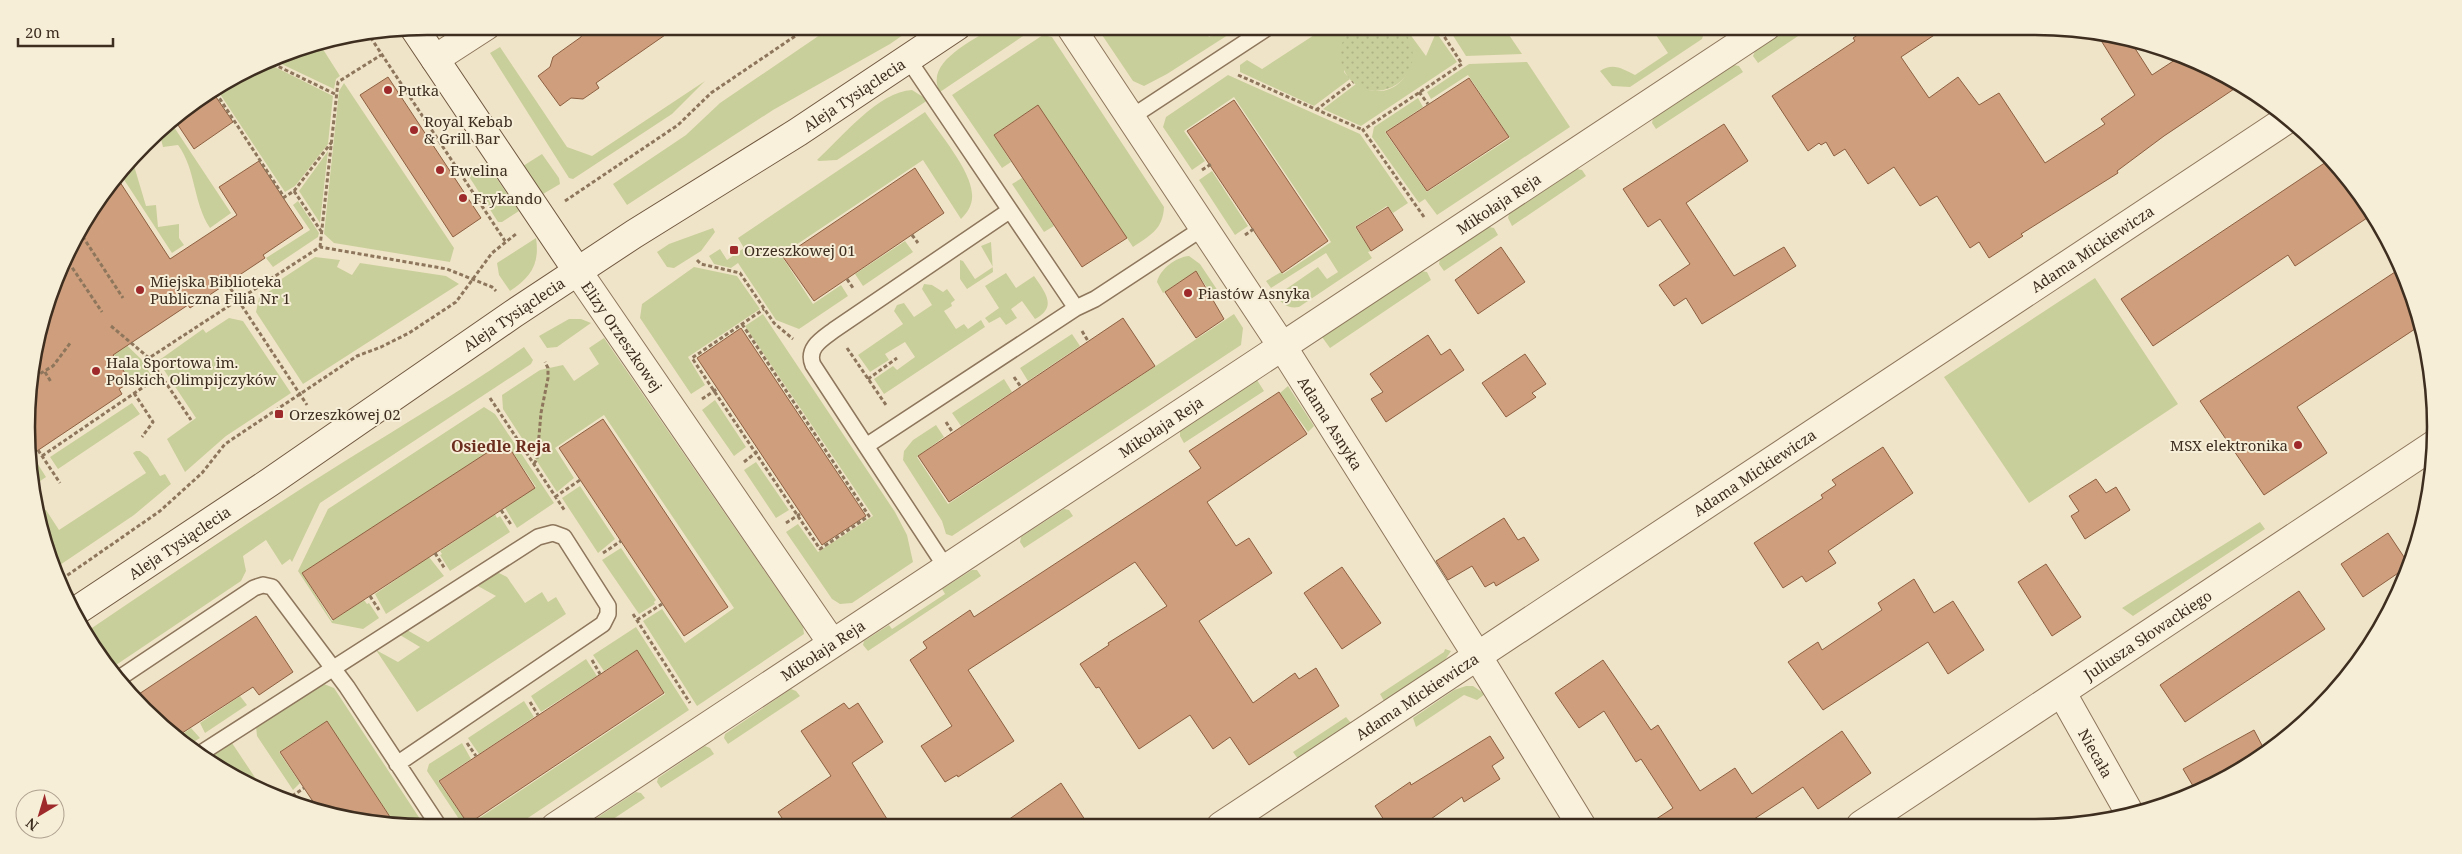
<svg xmlns="http://www.w3.org/2000/svg" width="2462" height="854" font-family="'Noto Serif',serif">
	<defs>
		<pattern id="park-dots" width="8" height="8" patternUnits="userSpaceOnUse" patternTransform="scale(1.25)"><rect width="8" height="8" fill="#c9cf9b"/><path d="M2 2h.1M6 6h.1" fill="none" stroke="#aeb285" stroke-width="1.8" stroke-linecap="round"/></pattern>
	</defs>
	<rect width="100%" height="100%" fill="#f0e4c8"/>
	<path fill="#c9cf9b" d="M833 26H916L890 44 773 110 627 205 613 184 686 135 720 103Z
		M995 26H1038L940 92C923 62 975 40 995 26Z
		M1096 26H1202L1209 37 1226 26H1242L1167 74 1144 86 1133 81Z
		M1328 26H1352L1345 36 1344 72 1350 79 1314 106 1240 72V65L1247 60 1262 69Z
		M1401 26H1404L1426 56 1435 35H1438L1457 62 1361 126 1323 109 1356 84C1394 109 1430 63 1401 26Z
		M1447 26 1473 30 1471 26H1503L1522 54 1466 56Z
		M1650 26H1700L1704 32 1702 39 1630 87 1612 86 1600 71C1613 62 1623 69 1635 75L1668 53Z
		M1793 26H1813L1758 63 1753 56 1755 51Z
		M1043 35 1052 37 1164 207C1163 229 1151 235 1133 247L1038 105 994 135 1011 162 1002 168 952 95Z
		M319 43 340 76 336 79 334 89 271 59Z
		M500 47 567 147 592 156 705 81 672 114 573 179 569 178 490 53Z
		M265 62 333 96 328 144 295 186 285 192 218 91Z
		M1527 62 1570 127 1437 215 1425 199 1419 203 1372 137 1374 127 1418 98 1423 107 1385 132 1427 192 1510 138 1468 75 1431 99 1427 92 1469 64Z
		M1734 65 1739 66 1743 72 1656 129 1652 123 1653 118Z
		M1228 75 1360 134 1408 203 1393 213 1387 206 1355 227 1371 251 1368 252 1372 258 1299 307C1288 309 1282 304 1276 296L1318 267 1327 279 1338 272 1326 253 1271 288 1266 281 1281 272 1283 274 1331 242 1234 97 1184 131 1205 161 1192 170 1163 127 1166 117Z
		M344 83 454 248 450 262 334 243 324 234 339 91Z
		M912 90 928 100 837 160 819 161 817 160C841 138 879 91 912 90Z
		M925 112C939 133 971 170 972 194 973 204 968 212 961 219L923 160 781 255 813 304 841 285 848 296 799 329 776 320 738 263 731 268 714 264 709 256 720 249 727 260 744 248 738 238Z
		M170 121 231 213 210 228C193 203 196 169 178 145L163 147 160 135 151 139Z
		M328 151 320 223 299 191Z
		M542 154 559 178 560 184 543 194 523 166Z
		M132 159 146 206 156 205 158 227 179 224V238L184 245 172 253 119 172Z
		M486 163 519 211 502 222H498L468 175Z
		M1577 169 1582 170 1586 176 1512 226 1508 218 1509 214Z
		M1212 171 1248 226 1235 235 1199 180Z
		M1022 178 1054 226 1044 232 1012 184Z
		M298 201 319 233 318 237 273 267 266 258 310 230 293 205Z
		M1489 227 1494 228 1498 235 1444 271 1439 264 1440 259Z
		M713 228 715 232 701 251 674 268 667 267 657 252 669 244Z
		M536 238C540 264 531 277 510 291L499 275 497 263Z
		M905 241 913 252 863 286 855 274Z
		M991 242 993 272 967 289 960 279V260L963 261 975 279 993 267 981 246Z
		M1189 256 1200 264 1218 291 1212 295 1196 271 1163 293 1157 282C1160 269 1176 257 1189 256Z
		M315 257 340 260 337 267 352 275 360 263 446 276 459 284 303 384 256 312 259 298 282 283 280 280Z
		M694 267 737 276 760 309 688 357 705 385 691 394 640 318 642 304Z
		M1421 271 1427 272 1431 280 1330 348 1322 337Z
		M1006 273 1016 288 1034 276C1045 292 1058 307 1035 319L1022 301 1011 309 1017 318 1006 325 1000 317 989 323 985 318 999 308 985 286Z
		M2095 278 2178 404 2029 503 1944 377Z
		M924 284 932 285 943 292 947 289 955 300 951 303 952 306 944 311 956 329 964 324 968 329 981 320 985 327 884 394 874 379 893 366 897 370 915 357 905 342 885 354 889 360 870 372 858 355 903 324 894 311 897 305 904 303 914 317 932 305 922 289Z
		M763 314 895 512 907 535 913 562 852 603 840 604 832 599 786 532 798 524 818 552 873 516 745 326Z
		M1234 314 1243 328 1241 345 952 536 946 534 942 521 903 460 904 451 913 440 936 425 944 437 917 457 948 504Z
		M229 318 243 321 291 393 226 436 185 472 167 439 196 418 158 361 203 329 206 333Z
		M569 319H581L591 323 557 347 547 348 539 336Z
		M109 328 141 359 151 375 136 385 133 380 131 381 100 333Z
		M1072 334 1080 346 1028 381 1020 368Z
		M604 338 803 627 804 634 697 706 643 621 662 609 685 643 734 608 604 415 555 448 574 478 557 492 503 409 502 395 540 370 563 365 574 381 599 364 589 348Z
		M524 347 533 360 531 364 320 503 292 562 290 559 282 565 266 540 243 556 246 571 241 581 110 669 94 650 86 632C172 574 257 516 345 461 406 423 466 388 524 347Z
		M1004 379 1012 392 961 426 952 413Z
		M1257 380 1264 391 1184 443 1180 436V431Z
		M1288 386 1314 426 1308 432 1280 393Z
		M715 400 746 447 734 456 702 410Z
		M132 403 140 414 58 469 50 457Z
		M484 407 495 414 554 503 517 528 505 508 536 487 505 441 302 573 332 621 364 600 367 604 369 603 379 618 363 629 332 623 298 571 328 509Z
		M136 451H140L148 457 160 476 165 474 171 484 134 515 57 567 44 541 51 536 37 512 42 509 46 510 59 530 146 473 133 453Z
		M32 455 46 477 33 486 28 458Z
		M756 462 789 510 776 518 744 470Z
		M580 486 615 539 598 553 562 498Z
		M1064 509 1069 510 1073 516 1024 548 1020 542 1021 537Z
		M495 514 497 518 500 516 510 532 450 571 440 555 442 554 440 551Z
		M2260 522 2265 529 2133 616 2122 608Z
		M621 548 656 600 654 602 655 604 639 614 602 560Z
		M429 557 444 576 386 614 375 594Z
		M972 570H977L981 576 868 651 863 645 864 641 889 625 892 629 945 594 942 589Z
		M499 573 507 577 525 603 542 592 548 602 556 597 566 614 417 712 376 650 398 662 420 647 400 635 407 630 428 642 496 596 476 585 493 574Z
		M636 627 689 710 513 828H465L427 771 429 764 462 743 471 759 438 781 469 825 665 694 637 650 604 671 593 655Z
		M1445 649 1451 651 1443 663 1384 701 1380 694 1444 652Z
		M586 659 597 676 541 712 531 696Z
		M324 684 334 688 426 828 395 824 327 721 279 752 300 783 293 790 257 736 256 727Z
		M1466 686H1473L1485 694 1477 700 1464 695 1416 727 1413 718 1454 690Z
		M791 689 796 691 800 696 728 744 724 738 725 734Z
		M240 696 247 705 205 733 200 723Z
		M524 701 534 717 479 754 468 738Z
		M1346 717 1351 723 1298 759 1293 752Z
		M191 728 200 738 187 746 177 738Z
		M232 743 260 785 205 760Z
		M705 746 710 748 714 754 661 788 657 782 658 778Z
		M636 792 641 793 645 798 601 827H583Z"/>
	<path fill="url(#park-dots)" d="M1352 26H1401C1443 80 1360 119 1342 65 1337 50 1343 38 1352 26Z"/>
	<path fill="#cf9f7d" stroke="#8d5f41" d="M584 26H678L596 83 599 88 583 99 571 98 560 106 538 76 550 67 553 57 581 37Z
		M1871 26H1948L1901 57 1929 98 1958 77 1979 105 1999 93 2045 163 2105 124 2101 119 2135 95 2097 34 2129 39 2152 75 2181 56 2212 67 2240 85 2164 136 2117 171 2118 173 2021 234 2023 236 1989 258 1979 242 1970 248 1937 196 1920 206 1894 167 1868 184 1845 149 1834 156 1826 142 1821 145 1819 143 1808 151 1772 96 1855 41 1853 38Z
		M388 77 481 218 453 237 360 95Z
		M1469 78 1509 137 1427 191 1386 132Z
		M214 94 233 122 194 149 174 119Z
		M1234 100 1328 241 1282 273 1187 131Z
		M1038 105 1127 238 1082 267 994 135Z
		M1724 124 1748 161 1686 203 1734 276 1784 247 1796 266 1702 324 1686 298 1674 306 1659 285 1690 264 1660 219 1648 227 1623 189Z
		M2332 158 2373 214 2295 266 2288 255 2153 346 2121 299Z
		M259 161 303 228 263 255 265 258 190 308 188 305 113 355 131 382 119 389 122 394 28 457 30 375 68 250 109 183 116 176 170 259 237 215 219 187Z
		M915 168 944 213 814 301 783 257Z
		M1388 207 1403 230 1371 251 1356 227Z
		M1501 247 1525 282 1478 314 1455 280Z
		M2401 268 2414 298 2421 325 2297 407 2327 453 2264 495 2200 401Z
		M1196 271 1224 319 1196 338 1165 292Z
		M1123 318 1155 366 949 502 918 456Z
		M741 328 866 516 822 545 697 358Z
		M1428 335 1441 355 1450 349 1464 370 1386 422 1371 399 1383 392 1370 374Z
		M1525 354 1546 384 1532 393 1536 397 1506 417 1482 383Z
		M1279 392 1307 434 1207 502 1236 546 1249 538 1272 573 1199 621 1253 703 1295 673 1299 679 1316 668 1339 706 1249 765 1230 737 1213 749 1190 715 1139 749 1099 687 1096 688 1080 664 1109 645 1108 643 1167 606 1135 562 968 670 1014 741 958 777 957 775 945 782 921 746 952 726 910 660 927 648 923 642 970 610 974 617 1201 468 1189 451Z
		M603 419 728 607 684 636 559 448Z
		M505 441 535 488 333 620 302 573Z
		M1883 447 1913 493 1828 551 1836 563 1806 582 1802 576 1783 588 1754 543 1823 498 1821 495 1836 485 1832 480Z
		M2096 479 2106 493 2116 487 2130 510 2085 539 2071 516 2079 511 2069 496Z
		M1504 518 1518 540 1524 537 1539 560 1496 586 1494 582 1485 587 1472 566 1448 580 1436 561Z
		M2388 533 2408 563 2407 567 2363 597 2341 564Z
		M2046 564 2081 617 2052 636 2018 582Z
		M1342 567 1381 623 1342 649 1304 593Z
		M1914 579 1934 613 1953 601 1984 650 1948 674 1928 642 1823 710 1788 662 1818 642 1822 650 1882 610 1878 603Z
		M2299 591 2325 629 2185 722 2160 685Z
		M256 616 293 672 259 695 253 687 176 737 144 711 133 698Z
		M637 650 664 693 468 824 439 781Z
		M1603 660 1651 730 1658 725 1700 791 1735 768 1752 794 1842 731 1871 773 1818 809 1803 787 1745 825H1647L1673 808 1641 759 1636 762 1604 711 1579 728 1555 693Z
		M844 703 849 709 858 703 883 742 852 763 892 827H788L778 812 831 776 801 731Z
		M327 721 394 823 320 812 280 752Z
		M2254 730 2265 751 2212 787 2196 791 2183 769Z
		M1490 736 1504 758 1492 766 1500 779 1464 802 1462 797 1421 826H1388L1375 806 1410 782 1411 785Z
		M1061 783 1089 826 998 827Z"/>
	<g fill="none" stroke-linecap="round" stroke-linejoin="round">
		<defs>
			<path id="lane" d="M908 59 1076 308
				M1130 118 1270 26
				M866 446 813 365C806 348 822 339 834 330L1009 211
				M947 569 866 446 1076 308 1095 299 1203 228
				M118 679 254 588 263 585 272 587 347 687 440 828
				M198 755 538 537 553 533 564 537 608 606V614L603 624 397 764"/>
			<g id="street">
				<path id="s1" d="M1070 26 1282 346 1478 657 1581 825"/>
				<path d="M435 59 486 26"/>
				<path id="s2" d="M578 272 832 643"/>
				<path id="s3" d="M2062 693 2129 812"/>
				<path id="s4" d="M1861 825 2435 444"/>
				<path id="s5" d="M1221 826 2289 118"/>
				<path id="s6" d="M555 827 1767 26"/>
			</g>
			<g id="secondary">
				<path d="M414 28 578 272"/>
				<path id="s7" d="M76 611 270 482 513 314 634 234 798 132 957 26"/>
			</g>
		</defs>
		<use href="#lane" stroke="#8d765c" stroke-width="18"/>
		<use href="#street" stroke="#8d765c" stroke-width="30"/>
		<use href="#secondary" stroke="#6f573f" stroke-width="30"/>
		<path stroke="#8d765c" stroke-width="3" stroke-dasharray="4 2.5" stroke-linecap="butt" d="M367 32 505 241
			M267 61 337 95
			M1238 75 1363 130
			M1419 92 1428 104
			M216 93 284 197
			M1316 110 1353 82
			M1202 170 1211 164
			M294 191 321 231
			M283 198 294 191 331 143
			M565 201 678 125 711 93 810 26
			M1424 217 1363 130 1462 64 1440 30
			M79 231 123 298
			M912 235 918 243
			M1245 235 1255 228
			M320 247 338 82 381 55
			M65 257 102 312
			M697 260 701 264 740 273 774 323 793 339
			M847 279 853 288
			M227 283 238 300 320 247 447 269 492 287 496 291
			M742 324 869 516 820 549 692 358 764 309
			M111 326 149 358 238 300 307 405
			M1082 331 1088 341
			M847 348 886 405
			M149 358 191 420
			M45 372 51 382
			M1014 377 1021 387
			M868 379 897 358
			M29 380 53 366 71 342
			M134 393 153 422 142 437
			M490 398 565 511
			M702 399 717 389
			M946 422 953 433
			M38 450 60 483
			M42 456 161 375
			M744 462 758 451
			M534 464 537 459 541 413 548 378V368L545 362
			M555 497 580 480
			M501 510 512 526
			M786 523 800 514
			M435 553 445 569
			M603 553 621 541
			M62 579 160 511 202 473 225 444 357 356 381 347 409 333 456 302 492 253 516 234
			M370 596 379 610
			M633 614 690 703
			M637 620 662 604
			M592 660 600 674
			M530 702 538 715
			M467 743 476 756
			M292 796 304 788"/>
		<use href="#lane" stroke="#faf1dc" stroke-width="15"/>
		<use href="#street" stroke="#faf1dc" stroke-width="28"/>
		<use href="#secondary" stroke="#faf1dc" stroke-width="28"/>
	</g>
	<g fill="#9e2a2b" stroke="#f7eed8" stroke-width="2">
		<circle cx="388" cy="90" r="5"/>
		<circle cx="414" cy="130" r="5"/>
		<circle cx="440" cy="170" r="5"/>
		<circle cx="463" cy="198" r="5"/>
		<rect x="729" y="245" width="10" height="10" rx="2.5"/>
		<circle cx="140" cy="290" r="5"/>
		<circle cx="1188" cy="293" r="5"/>
		<circle cx="96" cy="371" r="5"/>
		<rect x="274" y="409" width="10" height="10" rx="2.5"/>
		<circle cx="2298" cy="445" r="5"/>
	</g>
	<g text-anchor="middle" dominant-baseline="central" stroke-width="4" stroke-linejoin="round" paint-order="stroke">
		<g font-size="15" fill="#3d2e20" stroke="#f7eed8" text-anchor="start">
			<text x="398" y="90">Putka</text>
			<text x="424" y="121">Royal Kebab<tspan x="424" dy="17">&amp; Grill Bar</tspan></text>
			<text x="450" y="170">Ewelina</text>
			<text x="473" y="198">Frykando</text>
			<text x="744" y="250">Orzeszkowej 01</text>
			<text x="150" y="281">Miejska Biblioteka<tspan x="150" dy="17">Publiczna Filia Nr 1</tspan></text>
			<text x="1198" y="293">Piastów Asnyka</text>
			<text x="106" y="362">Hala Sportowa im.<tspan x="106" dy="17">Polskich Olimpijczyków</tspan></text>
			<text x="289" y="414">Orzeszkowej 02</text>
			<text x="2288" y="445" text-anchor="end">MSX elektronika</text>
		</g>
		<g font-size="15" fill="#3d2e20" stroke="#f7eed8">
			<text stroke="none"><textPath href="#s7" startOffset="934">Aleja Tysiąclecia</textPath></text>
			<text stroke="none"><textPath href="#s6" startOffset="1131">Mikołaja Reja</textPath></text>
			<text stroke="none"><textPath href="#s5" startOffset="1045">Adama Mickiewicza</textPath></text>
			<text stroke="none"><textPath href="#s7" startOffset="529">Aleja Tysiąclecia</textPath></text>
			<text stroke="none"><textPath href="#s2" startOffset="78">Elizy Orzeszkowej</textPath></text>
			<text stroke="none"><textPath href="#s1" startOffset="475">Adama Asnyka</textPath></text>
			<text stroke="none"><textPath href="#s6" startOffset="726">Mikołaja Reja</textPath></text>
			<text stroke="none"><textPath href="#s5" startOffset="640">Adama Mickiewicza</textPath></text>
			<text stroke="none"><textPath href="#s7" startOffset="124">Aleja Tysiąclecia</textPath></text>
			<text stroke="none"><textPath href="#s4" startOffset="344">Juliusza Słowackiego</textPath></text>
			<text stroke="none"><textPath href="#s6" startOffset="321">Mikołaja Reja</textPath></text>
			<text stroke="none"><textPath href="#s5" startOffset="235">Adama Mickiewicza</textPath></text>
			<text stroke="none"><textPath href="#s3" startOffset="69">Niecała</textPath></text>
		</g>
		<g font-size="16" font-weight="bold" fill="#6b2e1e" stroke="#f7eed8">
			<text x="501" y="446">Osiedle Reja</text>
		</g>
	</g>
	<path d="M0 0H2462V854H0ZM427 35H2035A392 392 0 0 1 2427 427V427A392 392 0 0 1 2035 819H427A392 392 0 0 1 35 427V427A392 392 0 0 1 427 35Z" fill="#f7eed8" fill-rule="evenodd"/>
	<path fill="none" stroke="#3d2e20" stroke-width="2.5" d="M427 35H2035A392 392 0 0 1 2427 427V427A392 392 0 0 1 2035 819H427A392 392 0 0 1 35 427V427A392 392 0 0 1 427 35Z"/>
	<g transform="translate(40 814) rotate(218)"><circle r="24" fill="#f7eed8" stroke="#ada18e"/>
	<path d="M0-4L9 19L0 12L-9 19Z" fill="#9e2a2b"/>
	<text y="-8" font-size="14" font-weight="bold" text-anchor="middle" fill="#3d2e20">N</text>
	</g>
	<path d="M18 38v8h95v-8" fill="none" stroke="#3d2e20" stroke-width="2.5"/>
	<text x="25" y="38" font-size="15" fill="#3d2e20" stroke="#f7eed8" stroke-width="4" paint-order="stroke">20 m</text>
</svg>
